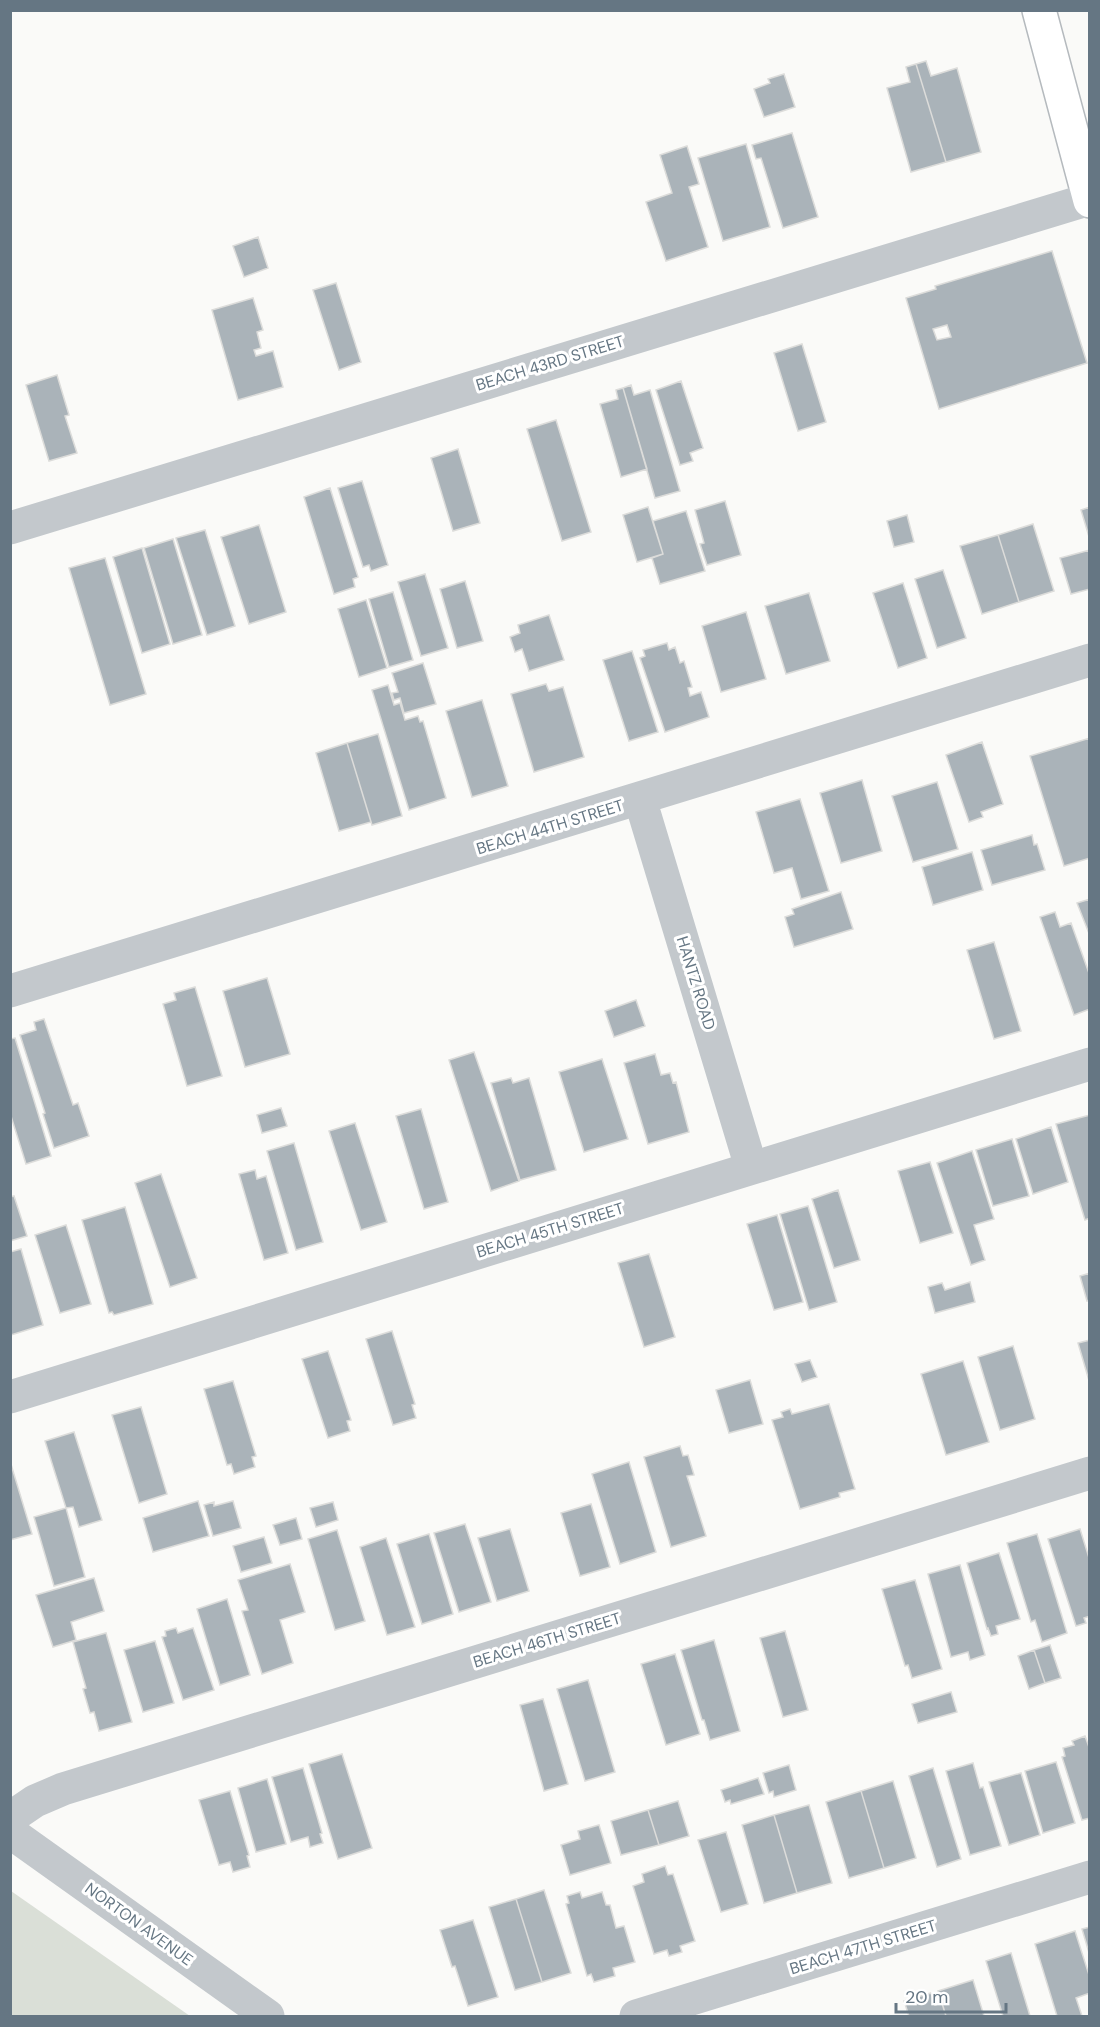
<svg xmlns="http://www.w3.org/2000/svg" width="1100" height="2027" font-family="'DM Sans',sans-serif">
	<rect width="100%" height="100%" fill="#fafaf8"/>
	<path fill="#dadfd7" d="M10 1891H11L190 2016H11Z"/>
	<path fill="#aab3b9" stroke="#dcdcda" stroke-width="1.5" fill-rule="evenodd" d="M926 61 931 76 957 68 981 152 946 162 916 64Z
		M916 64 946 162 911 172 887 88 910 82 906 67Z
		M784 74 795 107 764 117 754 89 770 83 768 79Z
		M792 133 818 217 783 228 761 158 756 159 752 145Z
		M746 144 770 227 723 241 698 158Z
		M687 146 699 184 689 187 708 247 666 261 646 202 672 193 660 155Z
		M258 237 268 268 244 277 233 246Z
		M1052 251 1087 363 939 409 906 298 936 289 935 286ZM947 325 951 337 937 340 933 329Z
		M336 283 361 362 339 370 313 290Z
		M253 298 263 330 257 332 261 348 254 350 256 356 273 351 283 387 238 400 212 310Z
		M802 344 826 422 798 431 774 353Z
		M57 375 69 415 65 416 77 453 49 461 26 385Z
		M681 381 703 448 690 453 693 461 680 465 656 390Z
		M631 385 634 395 650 390 680 491 655 498 623 388Z
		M623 388 647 469 621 477 600 404 618 399 616 390Z
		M556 420 591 532 562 541 527 429Z
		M458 449 480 523 453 531 431 458Z
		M362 481 388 565 371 571 369 565 363 567 338 488Z
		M330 488 358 577 353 579 355 587 334 594 304 497Z
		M725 501 741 555 707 565 700 544 704 543 695 510Z
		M648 507 663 554 637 562 623 515Z
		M1090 507V540L1081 510Z
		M686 511 705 571 660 584 652 558 663 554 653 521Z
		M907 515 914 542 894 547 887 521Z
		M1033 524 1054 591 1019 602 998 535Z
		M259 525 286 612 249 624 221 537Z
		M205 530 235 626 207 635 176 538Z
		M998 535 1019 602 982 614 960 546Z
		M173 539 202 635 173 644 144 548Z
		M142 548 170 644 142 653 113 557Z
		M1090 550V589L1071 594 1060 558Z
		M105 558 146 694 110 705 69 568Z
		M943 570 966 638 937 648 915 579Z
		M425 574 448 648 421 656 398 582Z
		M465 581 483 641 457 648 440 589Z
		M903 583 927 658 898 668 873 593Z
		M393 592 413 660 389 667 369 599Z
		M809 593 830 661 786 674 765 606Z
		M366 600 387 668 359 677 338 609Z
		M746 612 766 679 721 692 702 626Z
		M549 615 564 660 529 671 522 649 515 652 510 637 520 633 518 625Z
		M667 643 669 650 675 647 680 663 684 661 692 687 688 688 690 696 701 692 709 717 665 732 640 658 645 656 643 650Z
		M632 651 658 732 629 741 603 660Z
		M423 663 436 704 404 713 400 698 394 700 392 693 398 692 392 673Z
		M546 684 549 691 563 687 584 757 534 772 511 694Z
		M388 685 394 705 400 703 405 720 418 716 420 722 423 721 446 798 409 810 372 690Z
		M482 700 508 786 472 797 446 711Z
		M378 734 402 816 372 825 347 743Z
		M1090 738V858L1064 866 1030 756Z
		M982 742 1003 804 981 812 983 817 969 822 946 755Z
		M347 743 371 822 339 831 316 753Z
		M862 780 882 851 841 863 820 793Z
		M937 782 958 849 913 862 892 796Z
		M800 799 829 891 801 899 792 868 774 873 756 812Z
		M1032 835 1034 845 1037 844 1045 870 992 885 981 850Z
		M972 852 983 890 933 905 922 867Z
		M841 892 853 929 794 947 785 917 794 914 792 909Z
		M1090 899V936L1077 903Z
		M1055 912 1060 927 1071 923 1090 976V1009L1074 1015 1040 917Z
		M994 942 1021 1031 994 1039 967 950Z
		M267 978 290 1054 245 1067 223 991Z
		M195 987 222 1076 187 1086 163 1004 176 1000 174 993Z
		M636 1000 645 1026 614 1037 605 1011Z
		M44 1019 73 1105 78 1103 89 1136 54 1148 43 1114 45 1113 20 1035 36 1030 34 1022Z
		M15 1038 51 1156 26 1164 10 1113V1039Z
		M474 1052 519 1181 491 1191 449 1060Z
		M655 1054 661 1075 670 1073 673 1083 676 1082 689 1132 648 1144 624 1063Z
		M602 1059 628 1139 584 1152 559 1072Z
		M511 1078 513 1083 529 1078 556 1170 520 1180 491 1083Z
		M281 1108 287 1126 262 1133 257 1115Z
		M421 1109 448 1202 424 1209 396 1116Z
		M1090 1115V1218L1085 1220 1056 1124Z
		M355 1123 387 1222 361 1230 329 1131Z
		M1051 1127 1068 1182 1033 1194 1016 1139Z
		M1012 1139 1029 1196 993 1206 976 1150Z
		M294 1143 323 1242 296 1250 267 1151Z
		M972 1151 994 1219 974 1225 985 1260 971 1265 937 1163Z
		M930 1162 953 1233 920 1243 898 1171Z
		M255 1170 257 1179 266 1176 288 1253 264 1260 239 1174Z
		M161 1174 197 1278 170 1287 135 1183Z
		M838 1190 860 1260 834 1268 812 1199Z
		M14 1196 27 1236 10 1241V1197Z
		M808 1206 837 1302 809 1310 780 1214Z
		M125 1207 153 1304 114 1315 112 1312 109 1313 82 1220Z
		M777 1215 803 1302 774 1310 747 1224Z
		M66 1225 91 1304 60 1313 35 1235Z
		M21 1249 43 1325 11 1335 10 1252Z
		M649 1254 675 1337 644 1347 618 1263Z
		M1090 1273V1300L1087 1301 1080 1276Z
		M970 1282 975 1302 935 1313 928 1287 942 1283 945 1290Z
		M392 1331 415 1404 412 1405 416 1418 393 1425 366 1339Z
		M1090 1340V1384L1078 1343Z
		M1013 1346 1035 1419 1000 1430 978 1357Z
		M328 1351 351 1420 347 1421 350 1431 328 1438 302 1359Z
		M810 1360 817 1377 802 1382 795 1364Z
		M963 1361 989 1442 946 1455 921 1374Z
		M750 1380 763 1424 729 1433 716 1390Z
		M233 1381 256 1456 252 1457 255 1467 234 1474 231 1464 227 1465 204 1389Z
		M829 1404 855 1489 839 1493 840 1497 800 1509 772 1420 783 1417 781 1412 790 1409 792 1414Z
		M141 1407 167 1494 139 1503 112 1415Z
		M74 1432 102 1520 79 1527 73 1507 66 1508 45 1441Z
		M680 1446 683 1456 688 1455 694 1475 687 1476 706 1536 671 1547 644 1457Z
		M10 1461 32 1534 10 1540Z
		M629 1462 656 1552 620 1564 592 1474Z
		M198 1501 209 1536 153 1552 143 1518Z
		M233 1501 241 1528 213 1536 204 1505 214 1502V1506Z
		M333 1502 338 1520 316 1527 310 1508Z
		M591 1504 610 1567 580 1576 561 1513Z
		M66 1508 85 1577 54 1586 34 1517Z
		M296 1518 302 1539 280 1545 273 1525Z
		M465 1524 491 1602 459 1612 434 1533Z
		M510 1529 529 1591 497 1601 478 1538Z
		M1080 1529 1090 1561V1616L1084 1618 1086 1623 1076 1626 1048 1539Z
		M337 1530 365 1621 335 1630 308 1539Z
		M429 1534 453 1614 422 1624 397 1544Z
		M1037 1534 1067 1633 1042 1642 1035 1620 1031 1622 1007 1543Z
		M264 1537 272 1563 241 1572 233 1546Z
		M386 1538 415 1627 387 1635 360 1547Z
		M999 1553 1020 1619 996 1626 998 1634 991 1636 988 1628 987 1629 967 1563Z
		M290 1564 305 1612 280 1620 293 1663 262 1674 242 1611 248 1610 238 1580Z
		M960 1565 985 1655 970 1660 968 1652 951 1657 928 1574Z
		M94 1578 104 1611 71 1622 76 1640 53 1647 36 1595Z
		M915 1580 942 1669 912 1678 908 1665 905 1666 882 1589Z
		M227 1599 250 1675 220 1685 197 1609Z
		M176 1628 178 1633 193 1628 214 1690 183 1700 162 1637 166 1636 165 1631Z
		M785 1631 808 1710 783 1717 760 1638Z
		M106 1633 132 1722 99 1731 94 1712 90 1713 83 1689 86 1688 73 1642Z
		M714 1640 740 1731 710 1740 704 1720H702L681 1650Z
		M155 1641 174 1703 143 1712 124 1650Z
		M1050 1645 1061 1678 1045 1683 1034 1650Z
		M1034 1650 1045 1683 1029 1689 1018 1656Z
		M675 1654 700 1734 666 1745 641 1664Z
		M588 1680 615 1772 585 1781 557 1689Z
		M951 1692 957 1712 918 1723 912 1704Z
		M543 1699 568 1784 544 1791 520 1705Z
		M1085 1736 1090 1750V1818L1082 1820 1062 1757 1065 1756 1063 1748 1074 1745 1072 1741Z
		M342 1754 372 1848 338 1859 309 1764Z
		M1056 1762 1075 1823 1043 1833 1025 1771Z
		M973 1763 980 1788 983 1787 1001 1846 970 1855 946 1771Z
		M789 1765 796 1790 774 1797 773 1791 769 1793 763 1773Z
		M303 1768 322 1833 320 1834 323 1843 310 1847 308 1837 291 1842 272 1777Z
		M933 1768 961 1859 937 1867 909 1776Z
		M1021 1773 1040 1835 1009 1845 989 1782Z
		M758 1778 764 1794 731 1804 730 1800 725 1802 721 1790Z
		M267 1779 286 1844 256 1852 238 1788Z
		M893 1781 916 1858 884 1868 861 1791Z
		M230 1791 249 1855 247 1856 250 1867 233 1872 230 1862 219 1865 199 1800Z
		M861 1791 884 1868 849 1878 826 1802Z
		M678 1801 689 1836 659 1845 648 1810Z
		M809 1805 832 1883 797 1893 774 1815Z
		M648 1810 659 1845 621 1855 611 1821Z
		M774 1815 797 1893 764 1903 742 1825Z
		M599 1825 611 1863 570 1875 561 1845 580 1839 578 1831Z
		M726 1832 748 1904 721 1912 698 1840Z
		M665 1866 668 1875 673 1874 695 1941 680 1946 682 1952 669 1956 667 1950 654 1954 633 1886 644 1882 642 1874Z
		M544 1890 571 1973 542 1982 516 1899Z
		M580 1892 582 1898 602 1892 606 1905H610L616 1928 624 1926 635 1962 613 1968 615 1976 594 1982 591 1974 587 1976 566 1904 569 1903 567 1896Z
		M516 1899 542 1982 515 1990 489 1907Z
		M473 1920 498 1997 468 2006 455 1966 452 1967 440 1930Z
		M1090 1927V1956L1082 1929Z
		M1075 1931 1090 1978V1993L1076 1998 1082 2016H1057L1035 1944Z
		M1011 1953 1027 2006 1030 2016H1003L986 1961Z
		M973 1980 984 2016H946L938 1991Z
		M931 1993 935 2005 942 2003 946 2016H909L904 2001Z"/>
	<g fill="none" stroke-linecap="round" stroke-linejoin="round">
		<defs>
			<path id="primary" d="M1039 10 1090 201"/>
		</defs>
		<use href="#primary" stroke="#b5babe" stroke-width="36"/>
		<path stroke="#c3c8cc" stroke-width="33" d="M10 528 1090 199
			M640 799 751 1167
			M10 991 1090 660
			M10 1397 1090 1064
			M10 1818 35 1801 63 1789 1090 1473
			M10 1832 268 2016
			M636 2016 1090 1877"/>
		<use href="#primary" stroke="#fff" stroke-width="33"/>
	</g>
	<g text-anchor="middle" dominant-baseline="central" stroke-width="6" stroke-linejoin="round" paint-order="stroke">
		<g font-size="16" fill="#657683" stroke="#fff">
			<text transform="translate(550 363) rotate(-17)">BEACH 43RD STREET</text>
			<text transform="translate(550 827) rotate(-17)">BEACH 44TH STREET</text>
			<text transform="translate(696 983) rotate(73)">HANTZ ROAD</text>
			<text transform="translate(550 1230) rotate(-17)">BEACH 45TH STREET</text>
			<text transform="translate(547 1640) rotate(-17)">BEACH 46TH STREET</text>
			<text transform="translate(139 1924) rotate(36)">NORTON AVENUE</text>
			<text transform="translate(863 1947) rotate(-17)">BEACH 47TH STREET</text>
		</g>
	</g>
	<rect width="1100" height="2027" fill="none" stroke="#657683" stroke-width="24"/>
	<path d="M896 2003v9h110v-9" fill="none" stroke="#657683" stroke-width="3"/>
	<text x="905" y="2003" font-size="18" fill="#657683" stroke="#ffffff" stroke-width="4.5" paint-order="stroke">20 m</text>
</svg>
